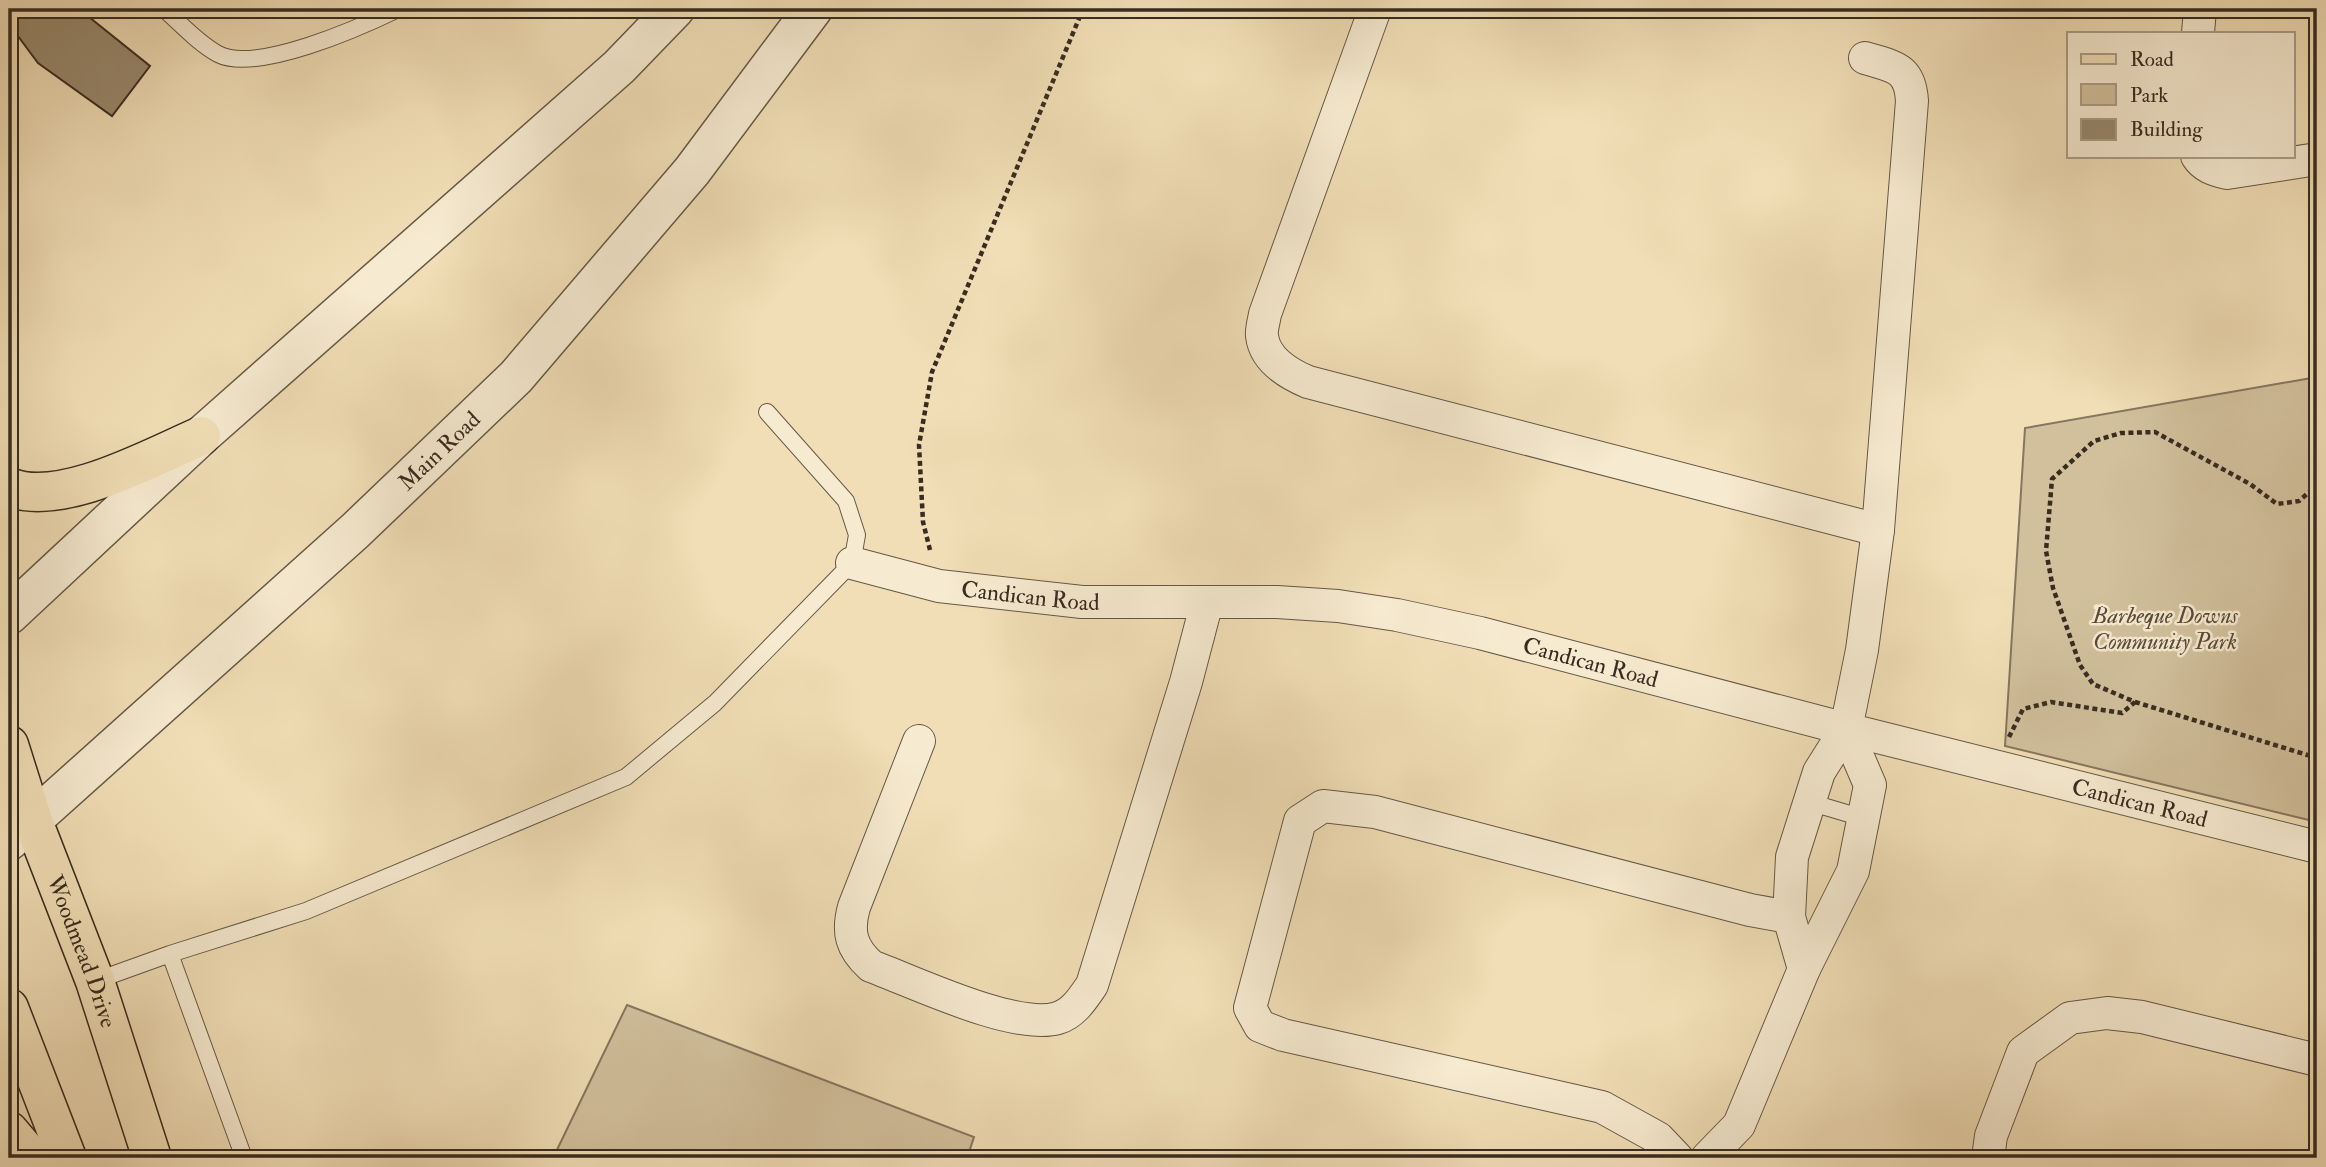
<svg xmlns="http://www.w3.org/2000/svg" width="2326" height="1167" font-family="'IM FELL Double Pica',serif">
	<rect width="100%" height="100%" fill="#f1deb6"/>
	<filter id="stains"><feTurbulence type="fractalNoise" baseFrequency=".00286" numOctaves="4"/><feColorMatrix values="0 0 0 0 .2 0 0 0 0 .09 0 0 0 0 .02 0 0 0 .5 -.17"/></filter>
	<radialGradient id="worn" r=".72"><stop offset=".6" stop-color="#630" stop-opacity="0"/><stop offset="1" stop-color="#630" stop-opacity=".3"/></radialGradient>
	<path fill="#d2c09d" stroke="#85765f" stroke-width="2" d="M2317 377V822L2005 746 2025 428Z
		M627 1005 974 1137 967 1158H553Z"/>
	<path fill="#98896e" stroke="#382c21" stroke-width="2" d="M9 9H79L150 66 112 116 38 63 9 24Z"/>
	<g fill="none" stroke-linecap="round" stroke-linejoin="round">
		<defs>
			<path id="service" d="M164 9C181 24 198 43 218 54 256 74 361 27 398 9
				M1809 802 1863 818
				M170 954 244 1158
				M95 981 170 954 306 911 626 777 715 703 852 563 857 535 846 501 767 412"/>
			<g id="minor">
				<path d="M1375 9 1265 314C1264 321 1261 330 1262 336 1265 360 1289 374 1308 382L1878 530"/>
				<path d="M2198 33 2200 9"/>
				<path d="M2197 156C2204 167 2214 170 2227 173L2317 159"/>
				<path id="s1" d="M852 563 939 586 1082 602H1277L1338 606 1397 615 1480 633 1846 729 2317 847"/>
				<path d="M919 741 854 907C847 932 851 948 871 966 914 982 1016 1031 1058 1018 1074 1013 1083 998 1092 985L1186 682 1207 602"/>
				<path d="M1804 969 1789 917 1792 857 1819 772 1846 729 1862 650 1878 530 1912 101C1910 67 1894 67 1865 58"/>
				<path d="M1677 1158 1658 1138 1602 1107 1283 1035 1260 1026 1250 1008 1300 821 1323 806 1375 812 1750 910 1789 917"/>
				<path d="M1707 1158 1739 1125 1804 969 1853 871 1870 785 1846 729"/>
				<path d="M1988 1158 1991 1136 2023 1052 2070 1018 2107 1013 2142 1017 2317 1060"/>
			</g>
			<g id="tertiary">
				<path d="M9 615 201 436 619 67 675 9"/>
				<path id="s2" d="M9 841 355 531 516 377 692 171 813 9"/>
			</g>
			<g id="primary">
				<path d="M9 487C61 508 152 457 201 436"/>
				<path id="s3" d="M9 745 33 821 95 981 152 1158"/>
				<path d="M9 1008 67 1158"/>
				<path d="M9 1131 32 1158"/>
			</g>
		</defs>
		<use href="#service" stroke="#665846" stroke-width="18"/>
		<use href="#minor" stroke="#665846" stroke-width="34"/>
		<use href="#tertiary" stroke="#665846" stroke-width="41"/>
		<use href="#primary" stroke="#382c21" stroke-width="41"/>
		<path stroke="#382c21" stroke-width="4.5" stroke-dasharray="5 3.5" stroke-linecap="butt" d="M930 550 923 522 919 445 932 372 1083 9
			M2135 702 2317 758
			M2009 737 2023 709 2051 702 2122 713 2135 702 2093 684 2080 665 2053 588 2046 551 2052 479 2094 441 2121 433 2155 432 2250 484 2277 504 2299 501 2317 485"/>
		<use href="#service" stroke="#f6ead0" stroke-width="16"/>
		<use href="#minor" stroke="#f6ead0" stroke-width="32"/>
		<use href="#tertiary" stroke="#f6ead0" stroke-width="38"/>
		<use href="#primary" stroke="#f1deb6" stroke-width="38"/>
	</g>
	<g text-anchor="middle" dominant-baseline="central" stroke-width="5" stroke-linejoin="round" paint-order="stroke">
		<g font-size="23" fill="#382c21" stroke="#f6ead0">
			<text stroke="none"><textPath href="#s2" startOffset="581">Main Road</textPath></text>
			<text stroke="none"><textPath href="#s1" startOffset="182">Candican Road</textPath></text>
			<text stroke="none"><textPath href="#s1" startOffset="749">Candican Road</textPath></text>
			<text stroke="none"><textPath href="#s1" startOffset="1316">Candican Road</textPath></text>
			<text stroke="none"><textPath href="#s3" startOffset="219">Woodmead Drive</textPath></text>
		</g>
		<g font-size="23" font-style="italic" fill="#574a3a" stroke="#f6ead0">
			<text x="2165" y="615">Barbeque Downs<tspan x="2165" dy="26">Community Park</tspan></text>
		</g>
	</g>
	<rect width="2326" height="1167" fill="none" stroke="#f1deb6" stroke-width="35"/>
	<rect x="10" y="10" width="2305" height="1146" fill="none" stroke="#382c21" stroke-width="3.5"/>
	<rect x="18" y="18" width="2291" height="1132" fill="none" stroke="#382c21" stroke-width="2"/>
	<rect x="2067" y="32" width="228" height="126" fill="#f6ead0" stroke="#aa9e8a" stroke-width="2"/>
	<rect x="2081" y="54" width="35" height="10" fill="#f1deb6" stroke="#aa9e8a" stroke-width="2"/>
	<text x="2130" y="66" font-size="21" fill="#382c21">Road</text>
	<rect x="2081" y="84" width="35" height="21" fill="#d2c09d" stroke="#aa9e8a" stroke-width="2"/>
	<text x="2130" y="102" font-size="21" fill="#382c21">Park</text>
	<rect x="2081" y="119" width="35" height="21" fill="#98896e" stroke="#aa9e8a" stroke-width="2"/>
	<text x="2130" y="136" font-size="21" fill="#382c21">Building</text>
	<rect width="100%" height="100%" filter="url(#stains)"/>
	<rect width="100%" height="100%" fill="url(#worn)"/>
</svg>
